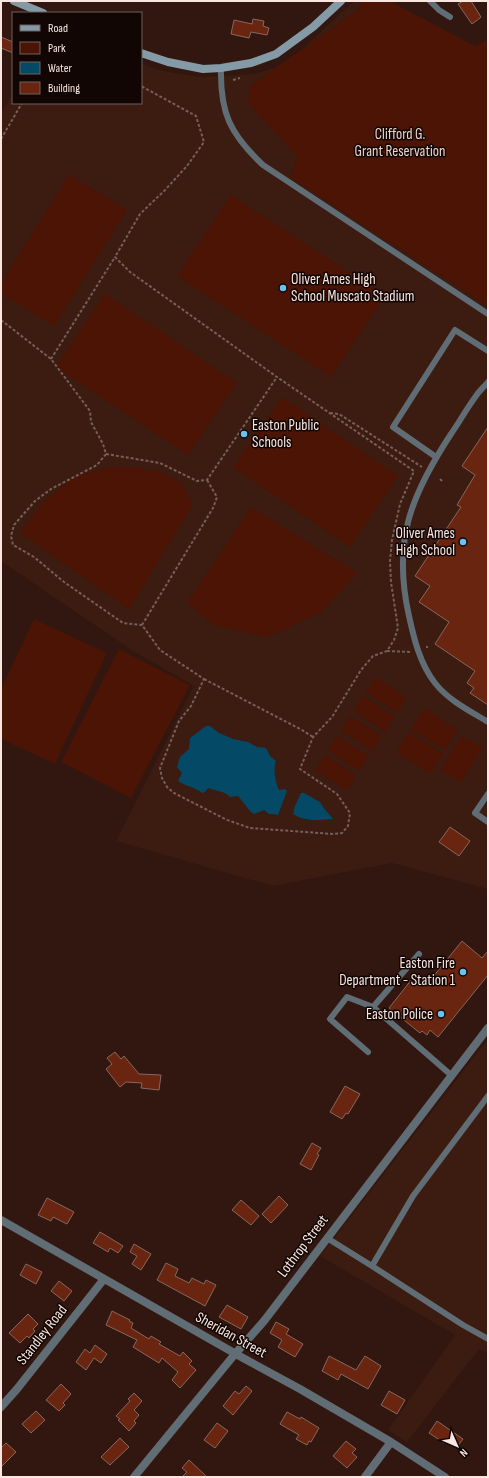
<svg xmlns="http://www.w3.org/2000/svg" width="489" height="1478" font-family="'Sofia Sans Condensed',sans-serif">
	<rect width="100%" height="100%" fill="#31170f"/>
	<path fill="#3c1b11" d="M354 1H362L290 177 488 306V889L392 863 273 886 116 841 194 686 130 649 1 561V113L13 93V103H141V64L163 71 201 77 254 74 274 68 299 52Z
		M488 1039V1353L479 1349 407 1442 388 1430 455 1335 320 1256Z"/>
	<path fill="#4b1404" d="M362 1H390L475 46 488 40V306L290 177 298 157 248 103 250 86 358 10Z
		M69 175 127 210 54 326 1 293V283Z
		M231 195 385 296 331 377 177 276Z
		M105 294 237 383 188 455 56 367Z
		M282 397 398 476 350 547 233 467Z
		M133 467 159 471 181 483 193 505 129 609 20 533 42 503 75 476 107 468Z
		M251 507 357 573 321 612 267 637 214 625 187 603Z
		M34 619 107 653 55 764 1 739V689Z
		M119 649 190 685 131 798 61 762Z
		M375 677 407 698 397 712 366 692Z
		M363 696 395 717 385 732 354 711Z
		M424 708 458 730 445 750 411 729Z
		M350 716 382 736 372 751 341 730Z
		M409 732 443 754 430 774 396 752Z
		M337 736 369 756 359 771 328 750Z
		M462 736 482 748 461 782 440 769Z
		M325 755 356 776 347 790 315 770Z"/>
	<path fill="#044a66" d="M206 726H210L219 733 233 739 248 742 257 747 266 748 270 756 276 761C273 768 275 782 279 790L285 789 287 791 278 815 274 814H269L264 810 254 814 250 811 238 796 230 797 225 793 208 788 205 792 202 793C197 788 185 786 178 781L182 773 177 767 180 757 189 749 190 738Z
		M301 793H304L320 802 323 807 333 819C318 820 306 822 293 814L295 806Z"/>
	<path fill="#692510" stroke="#88675e" d="M463 1H471L481 17 480 18 472 24 458 4Z
		M253 19 264 21 263 26 269 28 267 35 251 32 249 38 231 34 234 20 252 24Z
		M1 37 13 42V53L1 48Z
		M488 427V705L470 693 474 688 467 683 475 671 435 644 449 622 419 602 430 586 415 576 461 507 457 505 475 475 462 466Z
		M450 827 470 841 459 856 439 842Z
		M462 941 482 958 488 951V975L438 1037 430 1030 427 1035 422 1031 420 1033 389 1008 416 974 428 983Z
		M115 1052 121 1059 124 1056 139 1074 161 1075 159 1090 141 1088 142 1083 126 1082 120 1087 106 1069 112 1064 107 1058Z
		M345 1086 360 1094 348 1114 346 1113 342 1119 330 1112Z
		M312 1143 321 1148 317 1154 319 1155 311 1170 300 1164Z
		M279 1196 288 1205 271 1223 262 1214Z
		M47 1198 74 1212 67 1224 53 1217 51 1221 38 1215Z
		M241 1200 259 1216 251 1225 232 1210Z
		M100 1232 123 1246 118 1253 110 1248 108 1252 93 1243Z
		M134 1244 151 1254 141 1270 132 1264 137 1256 130 1252Z
		M166 1263 178 1269 175 1276 189 1283 192 1278 204 1284 206 1280 216 1285 205 1306 157 1280Z
		M26 1264 42 1272 36 1284 20 1275Z
		M59 1281 72 1291 64 1301 51 1291Z
		M227 1305 248 1317 241 1329 219 1317Z
		M112 1311 130 1320 129 1321 133 1323 131 1328 149 1339 151 1336 161 1342 159 1344 180 1356 183 1352 192 1361 189 1364 196 1370 180 1388 172 1380 178 1372 162 1358 159 1363 133 1347 137 1340 106 1325Z
		M28 1314 38 1324 33 1329 35 1331 29 1338 27 1336 20 1343 9 1333Z
		M276 1322 289 1329 286 1334 303 1344 295 1357 278 1347 282 1340 270 1333Z
		M95 1345 107 1354 101 1363 94 1358 86 1370 76 1362 85 1349 90 1353Z
		M329 1356 356 1370 365 1356 381 1366 368 1389 341 1374 338 1380 322 1371Z
		M61 1384 71 1394 63 1403 65 1405 59 1411 46 1400Z
		M246 1386 252 1391 233 1415 223 1406 235 1391 239 1394Z
		M389 1391 405 1400 397 1414 381 1405Z
		M134 1393 142 1401 134 1410 139 1415 134 1421 136 1423 129 1431 118 1420 120 1419 116 1416 130 1401 128 1399Z
		M36 1411 45 1420 31 1433 22 1424Z
		M287 1412 300 1419 301 1417 319 1428 311 1442 309 1441 307 1445 296 1439 299 1435 280 1424Z
		M437 1421 463 1439 457 1447 447 1439 444 1443 429 1433Z
		M217 1423 228 1431 215 1448 204 1440Z
		M120 1438 129 1447 110 1465 101 1457Z
		M346 1441 356 1449 352 1453 357 1457 347 1468 333 1456Z
		M6 1443 16 1452 1 1467V1448Z
		M189 1460 207 1477H182L187 1472 182 1468Z"/>
	<g fill="none" stroke-linecap="round" stroke-linejoin="round">
		<path stroke="#765f58" stroke-width="2" stroke-dasharray="3 2" stroke-linecap="butt" d="M233 80 240 78
			M1 139 22 103
			M1 320 51 359 90 411 91 422 103 444 106 454 97 465 51 489 35 501 14 525 11 536 13 545 34 557 64 582 123 623 142 625 160 650 204 679 191 706 179 721 160 768 162 778 167 787 174 793 227 820 250 828 333 834 342 833 348 826 350 813 337 794 300 769 313 737 332 717 361 670 373 656 387 651 394 640 398 628 391 582 390 561 392 540 400 504 414 471 277 377 130 272 115 257 140 214 165 190 187 166 204 142 196 116 141 86
			M51 359 115 257
			M330 413 339 414 422 467
			M106 454 160 463 197 481 207 480 277 377
			M440 479 443 482
			M142 625 213 508 217 497 207 480
			M427 646V648
			M387 651 411 652
			M204 679 302 730 313 737"/>
		<path stroke="#606d75" stroke-width="6" d="M430 1 439 10 450 17
			M221 68C220 113 230 134 263 165L488 314
			M488 382C484 387 479 391 476 396 467 408 460 421 451 434 411 495 392 541 409 616 414 639 420 664 435 683 448 700 470 711 488 722
			M436 457 393 427 455 330 488 351
			M488 794 475 813 488 822
			M419 954 373 1007 451 1075
			M368 1052 330 1019 347 997 373 1007
			M327 1238 372 1266 413 1196 488 1096
			M372 1266 463 1325 488 1339"/>
		<path stroke="#606d75" stroke-width="8" d="M1 1220 243 1358 300 1389 391 1442 445 1477
			M1 1407 17 1389 104 1279
			M134 1477 235 1354 264 1321 488 1028
			M365 1477 391 1442"/>
		<path stroke="#849aa7" stroke-width="8" d="M14 1 43 13
			M141 53 168 62 203 69 221 68 251 63 276 54 313 27 341 1"/>
	</g>
	<g fill="#69c3f1" stroke="#110604" stroke-width="1.5">
		<circle cx="283" cy="288" r="4"/>
		<circle cx="244" cy="434" r="4"/>
		<circle cx="463" cy="542" r="4"/>
		<circle cx="463" cy="972" r="4"/>
		<circle cx="441" cy="1014" r="4"/>
	</g>
	<g text-anchor="middle" dominant-baseline="central" stroke-width="3" stroke-linejoin="round" paint-order="stroke">
		<g font-size="15" fill="#eed4cc" stroke="#110604">
			<text x="400" y="134">Clifford G.<tspan x="400" dy="17">Grant Reservation</tspan></text>
		</g>
		<g font-size="15" fill="#f9e6e0" stroke="#110604" text-anchor="end">
			<text x="291" y="279" text-anchor="start">Oliver Ames High<tspan x="291" dy="17">School Muscato Stadium</tspan></text>
			<text x="252" y="425" text-anchor="start">Easton Public<tspan x="252" dy="17">Schools</tspan></text>
			<text x="455" y="533">Oliver Ames<tspan x="455" dy="17">High School</tspan></text>
			<text x="455" y="963">Easton Fire<tspan x="455" dy="17">Department - Station 1</tspan></text>
			<text x="433" y="1014">Easton Police</text>
		</g>
		<g font-size="15" fill="#f9e6e0" stroke="#110604">
			<text transform="translate(303 1246) rotate(-53)">Lothrop Street</text>
			<text transform="translate(42 1335) rotate(-52)">Standley Road</text>
			<text transform="translate(231 1335) rotate(29)">Sheridan Street</text>
		</g>
	</g>
	<rect width="489" height="1478" fill="none" stroke="#f9e6e0" stroke-width="4"/>
	<rect x="12" y="12" width="130" height="92" fill="#110604" stroke="#6e605c"/>
	<rect x="20" y="25" width="20" height="6" fill="#849aa7" stroke="#6e605c"/>
	<text x="48" y="32" font-size="12" fill="#f9e6e0">Road</text>
	<rect x="20" y="42" width="20" height="12" fill="#4b1404" stroke="#6e605c"/>
	<text x="48" y="52" font-size="12" fill="#f9e6e0">Park</text>
	<rect x="20" y="62" width="20" height="12" fill="#044a66" stroke="#6e605c"/>
	<text x="48" y="72" font-size="12" fill="#f9e6e0">Water</text>
	<rect x="20" y="82" width="20" height="12" fill="#692510" stroke="#6e605c"/>
	<text x="48" y="92" font-size="12" fill="#f9e6e0">Building</text>
	<g transform="translate(457 1446) rotate(135)" stroke="#110604" stroke-width="3" paint-order="stroke">
	<path d="M0-3L7 15L0 10L-7 15Z" fill="#f9e6e0"/>
	<text y="-6" font-size="11" font-weight="bold" text-anchor="middle" fill="#f9e6e0">N</text>
	</g>
</svg>
